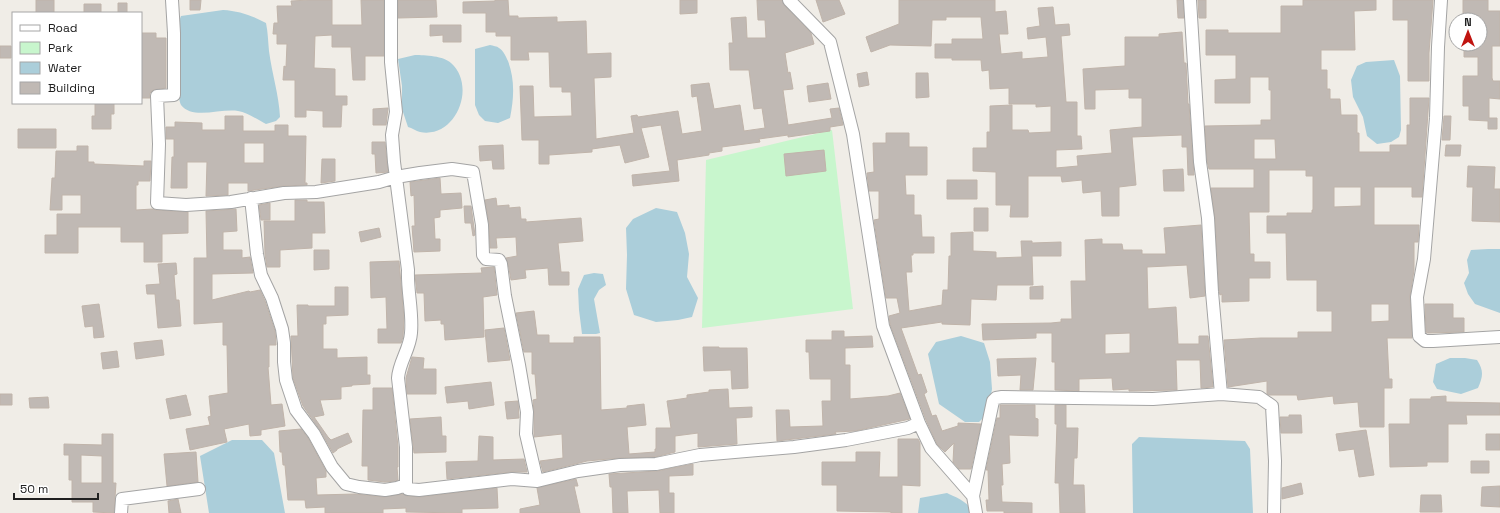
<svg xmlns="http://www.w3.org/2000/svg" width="1500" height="513" font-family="'Space Grotesk',sans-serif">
	<rect width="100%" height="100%" fill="#f0ede7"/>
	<path fill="#c8f6cd" d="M832 130 853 309 702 328 706 160Z"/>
	<path fill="#abceda" d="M223 10C239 11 251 15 266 23 268 32 268 42 269 51 272 74 279 95 280 117L276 121 266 124C258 120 247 112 238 111 222 108 192 120 181 105 180 103 179 99 179 96L178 24 181 16Z
		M490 45C493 46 497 46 499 48 504 51 506 57 508 61 515 80 514 98 510 118L498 123 485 121 479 115 475 105V49Z
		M415 55C425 55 444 56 451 63 477 86 456 139 420 132 416 131 412 128 408 127L402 109V86L398 59Z
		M1394 60 1400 76 1401 130 1399 137 1391 142 1377 144 1367 136 1363 117 1353 97 1351 80 1357 66 1366 62Z
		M656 208 677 212 685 233 689 254 687 277 698 298 692 317 678 320 656 322 634 315 626 289 627 255 626 228 633 219Z
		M1488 249H1500V313L1475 304 1468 294 1464 283 1469 273 1467 260 1471 250Z
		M594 273 603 274 606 285 599 290 594 299 600 333 596 334H582L579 310 578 289 584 275Z
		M961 336 984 343 990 362 992 389 988 413 979 422H965L939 404 928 354 936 342Z
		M1450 358H1465L1477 360C1484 371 1483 376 1478 388L1461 394 1437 389 1433 382 1436 364Z
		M1139 437 1245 441 1250 449 1253 513H1133L1132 444Z
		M232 440H262L274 453 285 513H209L200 456Z
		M947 493C955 497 970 502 972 513H918L920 498Z"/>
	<path fill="#c0b9b4" stroke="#c0b4aa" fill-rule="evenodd" d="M36 0H54V13H36Z
		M190 0H201L200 10H190Z
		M309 0H332V25H362L361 0H384V56H365V80H353L351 47H332V35L315 36 314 68 335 69V96H347V105H342L341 127H323V111L306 110V117H295V80H283L284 66 286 67 287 44H277V34H273L274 23H278L277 6H292L291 1Z
		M398 0H436L437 17 398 18Z
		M495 0H508L509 16H518V18L557 17V22L586 21 587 54 611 53V77L594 78 596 139 634 133 631 116 637 115 638 117 678 111 682 134 702 131 697 96 692 97 691 85 709 83 714 109 740 105 744 131 765 128 762 108 754 109 749 70H730L729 43H733L731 18 746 17 747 38H766L765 20H758L757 0H782L784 5 811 33 814 44 785 53 788 73 790 72 793 89 783 90 788 125 832 118 830 109 839 108 843 125 830 127V131L788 137V135L759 139 760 142 722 147V151L709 153V155L677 160 679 181 633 186 632 175 670 171 661 125 641 128 649 157 625 163 620 145 592 149V152L549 155V164H539V140H522L520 86H533L534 117 572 116 571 92H562V87H550L549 52H528L529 60H511V36H496V32H486V13H463V2L495 1Z
		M680 0H697V13L680 14Z
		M816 0H839L845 14 823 22Z
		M899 0H995V12L1006 11 1008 34H999L1001 54 1022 52V59L1048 57 1046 37 1028 39 1027 28 1040 26 1038 8 1053 7 1055 25 1069 24 1070 35 1061 36 1066 102H1077V136H1081L1082 149 1056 150V168L1078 166 1077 156 1112 153 1110 130 1142 127V98H1129V89L1095 90V109H1085L1083 69 1125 66V37H1159V34L1182 32 1184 63H1186L1188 104H1189L1194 175H1188L1187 147H1182V135L1132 137 1136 185 1119 187V216H1102L1101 191 1083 193 1082 180 1062 182 1061 176H1028V217H1010L1011 205H996V172L973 171V148H987V132H990V106L1012 105V130H1028L1029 133 1051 132V106L1036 107V104H1009V88L990 89 989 70 982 71 981 60H952V58H935V44H952V39H983L981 17H946V20H932L931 46 890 45 871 52 866 37 899 24Z
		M1177 0H1183L1184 18H1178Z
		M1198 0H1206V18H1199Z
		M1303 0H1376V10L1354 11 1355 50H1321V70H1327V89H1330V99H1340L1341 115H1357V133H1359V152H1390V145H1407V125H1410V98H1429L1422 197H1412V187H1374V225H1419L1418 242H1414V270L1410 296 1412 338H1387L1389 379H1392V388H1384V427H1360L1358 402 1334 404 1333 396 1298 400 1297 395H1269L1267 394V381L1228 387 1224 340 1261 338H1298V332H1332V311H1317V280H1287L1286 233H1267V216H1287V213H1312V210H1313V176H1306V170H1269V212H1249L1250 254H1254V262H1270V278H1249V301L1222 302V294L1220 295 1219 291 1215 218 1211 188H1254V169H1209L1207 161 1205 126 1261 125V120H1271V90H1269V77H1250V103H1215V80L1236 79V55H1206V30H1228V33H1281V6H1303ZM1254 139H1275L1276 159H1254ZM1334 187H1361V206L1334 207ZM1371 304H1389V321L1371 322Z
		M1393 0H1433L1429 53V81H1408V20H1393Z
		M1463 0H1488V11H1500V46H1492V78L1493 81H1500V99L1489 98V118H1497V129H1488V121L1469 120V106H1463V76H1478V57H1464V44H1480V16H1463Z
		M118 3H127V13H118Z
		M84 4H101V13H84Z
		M430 25H461V42H443V35L430 36Z
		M141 33H156V38H166V88L153 90 150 93V98H141Z
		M0 46H11V58H0Z
		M867 72 869 85 859 87 857 74Z
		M916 73H928L929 97 916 98Z
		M828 83 831 99 809 102 807 86Z
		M95 103H114V114H111V129H92V116H95Z
		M388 108 386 125H373V109Z
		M225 116H243V131H275V125H288V136H306L305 183H307V185L283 186 248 191V183H228V195L206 196 207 162H187V188H171L172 157H174V139H166V127H175V122L202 123V130H225ZM244 143H264V163H244Z
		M1444 116H1451L1450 140H1442Z
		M18 129H56V148H18Z
		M886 133H909V147H927V175H905L906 195H914V215H921L922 237H934V253H913V255H911L912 272H906L909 311 942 305 943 290H948L949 256H951V233L973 232V251L996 252V258L1022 257 1021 241H1032V243L1061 242V256H1032L1033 285H997L996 300 971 299 970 325 942 324V322L901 328 918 375 921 374 927 392 924 394 932 416 936 415 942 431 958 426V423L981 424 971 469H959L953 462 954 443 945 452 937 444 926 420 890 324 889 316 900 313 897 298H886L874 220 879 219V191H869L867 173 874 172 873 143H886Z
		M372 142H385L388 172 376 173 375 154H372Z
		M503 145 504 169H493L492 160 480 161 479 146Z
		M1446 145H1461L1460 156H1445Z
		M77 146H88V162H94V164L144 166V161H151L150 181H138V185H136V210L153 209 156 210 188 212V233L162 234V262H144V242H121V227H78V253H45V235H57V214H81V195H62V210H50L52 178H55L56 151H77Z
		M824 150 826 171 786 176 784 154Z
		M322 159H335V181L321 183Z
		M1468 166 1495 167 1494 189H1500V222L1472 221 1473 187H1467Z
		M1183 169 1184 191H1164L1163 170Z
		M440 178 441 194 461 193 462 208 440 210V217L434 218 435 239H440V251L414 252 412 226H415L414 195 411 196 410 182Z
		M947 180H977V199H947Z
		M496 198 497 206 509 205V208L520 207 521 219H526V222L581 218 583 241 558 243 561 272H569V285H549L548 268 525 270 526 278 511 280 508 263 506 258 517 256 516 237 496 238 497 248H490L489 224 485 200Z
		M295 200H307V202H324L325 233H312V248L280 250V267H267L265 254 264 221H295Z
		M270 203V220H261L259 205Z
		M464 206H471L475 235 473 236 471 223H465Z
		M974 208H988V231H974Z
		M236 209 237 231 223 232V250H242V258L250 257 253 273 212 274V300L249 291 250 292 260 290 265 301 275 331 276 344V345H269V367H268L271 405 282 404 285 426 261 430V435L250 436 249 424 224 429 227 442 190 450 186 429 210 425 208 417 211 416 209 396 228 393 227 345H223V322L194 324V258H207L206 211Z
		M1201 225 1205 296 1190 298 1187 265 1147 267 1148 309 1176 307 1178 344H1199V336H1208L1213 387 1201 388 1200 360H1176L1177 390 1131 391H1129V389L1113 390 1112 378 1079 379V391L1055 390V362H1052V333H1036V338L983 340 982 324 1051 323 1061 322V319H1072L1071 281H1086L1085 240 1102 239V244H1122L1123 250H1142V254H1166L1164 228ZM1130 333V353L1105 354V334Z
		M379 228 381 237 361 242 359 232Z
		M314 250H329V269L314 270Z
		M399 261 404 318 403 337 401 343H378V329H387L386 297 371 298 370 262Z
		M176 263 177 274 174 275 176 300H179L181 326 158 328 155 294H147L146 285 160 284 158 264Z
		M494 267 497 295 483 297 484 337 445 340 444 324H441V320L425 321 424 293H417L415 275 482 273 481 268Z
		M1043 286V299H1030V287Z
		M335 287H348V315L326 316V324H323V349H337V358L367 357V375H370V384L352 385V386L341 387V399L320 400 324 415 314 417 328 437 331 440 348 433 352 442 337 449V450L333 453 320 430 303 406 293 378 291 336H298L297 305H308V306H335Z
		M99 304 104 337 94 338 93 326 85 327 82 306Z
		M1425 304H1453V318H1464V332L1428 333 1426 332Z
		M534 311 537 335H549V343H574V337H600L601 410 627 408V406L644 404 646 425 627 427 629 454 655 452V449H656V428H671L667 401 687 398V395L709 392V390L728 389 729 408 752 407V417L736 418 737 444 698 447V433L675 436V452L655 457 620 458 587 461 543 472 540 461 563 458 562 434 534 437V412L533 400 537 399 535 374H532V352H524L516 313Z
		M504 328 510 360 488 362 485 330Z
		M832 331H844V337L872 336 873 347 845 348V365H850V399L888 396 900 393 910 419 855 431 835 432 836 434 777 441 776 410H789L790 427 823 426 822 401H831V379H810L809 352H806V340H832Z
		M162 340 164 355 136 359 134 343Z
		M703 347H719V348H747L748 388 732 389 731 370 704 371Z
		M117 351 119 367 103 369 101 353Z
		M412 357 424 358 423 369H436V394H407L406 378Z
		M1036 358 1033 390H1020L1021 375 998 376 997 359Z
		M491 382 494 405 469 409 468 401 447 403 445 387Z
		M373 388H392L398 447V467H397L398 480 395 481 385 482 368 480V466H362L363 410H373Z
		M0 394H12V405H0Z
		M186 395 191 415 170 419 166 399Z
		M1446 396V402L1500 403V415H1466L1467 424H1448V462H1427V466L1390 467 1389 424H1410V399H1431V397Z
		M48 397 49 408H30L29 398Z
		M518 401 519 418 507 419 505 402Z
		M1000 405H1035V418L1038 419V436L1009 435 1010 463 1002 464 1003 485H1001L1002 502 1032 503V513H1004V511H987L986 500H989L988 470H986L997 418H1000Z
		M1055 405H1066V428H1078L1077 458H1074L1073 485H1084L1085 513H1060L1059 483H1055L1057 424H1055Z
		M1289 415H1301L1302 433H1281L1280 417H1289Z
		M441 417 442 436H446V452L414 453 410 419Z
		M301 429 308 438 326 471V477L316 478 317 495 355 494 384 497 403 494 407 496 420 497 497 488 498 508 462 509V513L406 512V508L383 509V513H325V507L306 508 305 500H288L285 465H283L282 452H280L279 431Z
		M1366 430 1374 475 1359 477 1354 449 1339 451 1336 434Z
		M102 434H113V483H116L114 513 93 512V502H72V480H69V455H64V444L102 445ZM81 455 102 456V483H81Z
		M1486 434H1500V450H1486Z
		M479 436 493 437V460L524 459 527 472H511L447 479 446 462 478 461Z
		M898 439H918L920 443V486L902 485V513H891V512L837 511V485H822V462H856V452H880L879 477H898Z
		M196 452 198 482 167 486 164 454Z
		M1471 461H1489V473H1471Z
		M693 464V475L669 476V493H674V513H660L659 490 627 491 628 513H613L612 487H610L609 474 657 471Z
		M576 479 578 486H574L580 513H520V509L540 505 537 488Z
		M1301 483 1303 494 1282 499V488Z
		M1500 486V507L1481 506 1482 487Z
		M1421 495H1441L1442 512H1420Z
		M178 499 181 513H169L168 501Z"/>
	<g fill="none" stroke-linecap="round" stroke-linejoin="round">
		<defs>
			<path id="minor" d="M172 0 174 33V95L157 96 159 144 157 203 186 205 231 202 284 193 316 192 379 182 396 177 420 173 452 169 473 172 482 225 483 255 486 259 499 260 501 264 505 296 519 365 527 412 526 434 537 481 578 471 620 465 656 464 700 455 794 447 846 440 908 428 919 423
				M391 0V62L396 112 392 135 394 162 408 270C407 291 413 312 411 333 410 349 399 362 398 378L406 447V485L408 489 419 490 512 479 537 481
				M789 0 830 42 853 134 883 326 919 423 931 448 973 496 976 513
				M1441 0 1438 47 1436 118 1424 259 1417 297 1419 336 1425 341H1433L1500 337
				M251 198 257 254 261 275 272 298 282 329 284 343V362L286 380 296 410 314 434 332 467 346 484 359 487 385 490 397 488 406 485
				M1221 394 1259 397 1272 406 1275 461 1274 513
				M973 496 993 401 996 398 1002 397 1153 399 1221 394 1212 292 1208 218 1200 162 1190 0
				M121 513 122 499 199 489"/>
		</defs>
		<use href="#minor" stroke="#a4a4a4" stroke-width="14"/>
		<use href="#minor" stroke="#fff" stroke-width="12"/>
	</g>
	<rect x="12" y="12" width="130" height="92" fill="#ffffff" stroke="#a6a6a6"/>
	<rect x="20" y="25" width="20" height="6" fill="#ffffff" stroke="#a6a6a6"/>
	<text x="48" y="32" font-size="12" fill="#202020">Road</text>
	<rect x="20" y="42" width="20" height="12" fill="#c8f6cd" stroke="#a6a6a6"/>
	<text x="48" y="52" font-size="12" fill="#202020">Park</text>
	<rect x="20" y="62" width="20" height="12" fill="#abceda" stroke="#a6a6a6"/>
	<text x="48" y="72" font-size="12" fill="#202020">Water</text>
	<rect x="20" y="82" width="20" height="12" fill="#c0b9b4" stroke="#a6a6a6"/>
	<text x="48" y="92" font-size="12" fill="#202020">Building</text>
	<g transform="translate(1468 32)"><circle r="19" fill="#ffffff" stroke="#a6a6a6"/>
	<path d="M0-3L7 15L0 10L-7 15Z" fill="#c01410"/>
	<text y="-6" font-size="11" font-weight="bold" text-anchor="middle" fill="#202020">N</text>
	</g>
	<path d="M14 493v6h84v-6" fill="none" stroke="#202020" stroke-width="2"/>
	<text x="20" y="493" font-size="12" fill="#202020" stroke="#ffffff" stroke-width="3" paint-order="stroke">50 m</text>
</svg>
